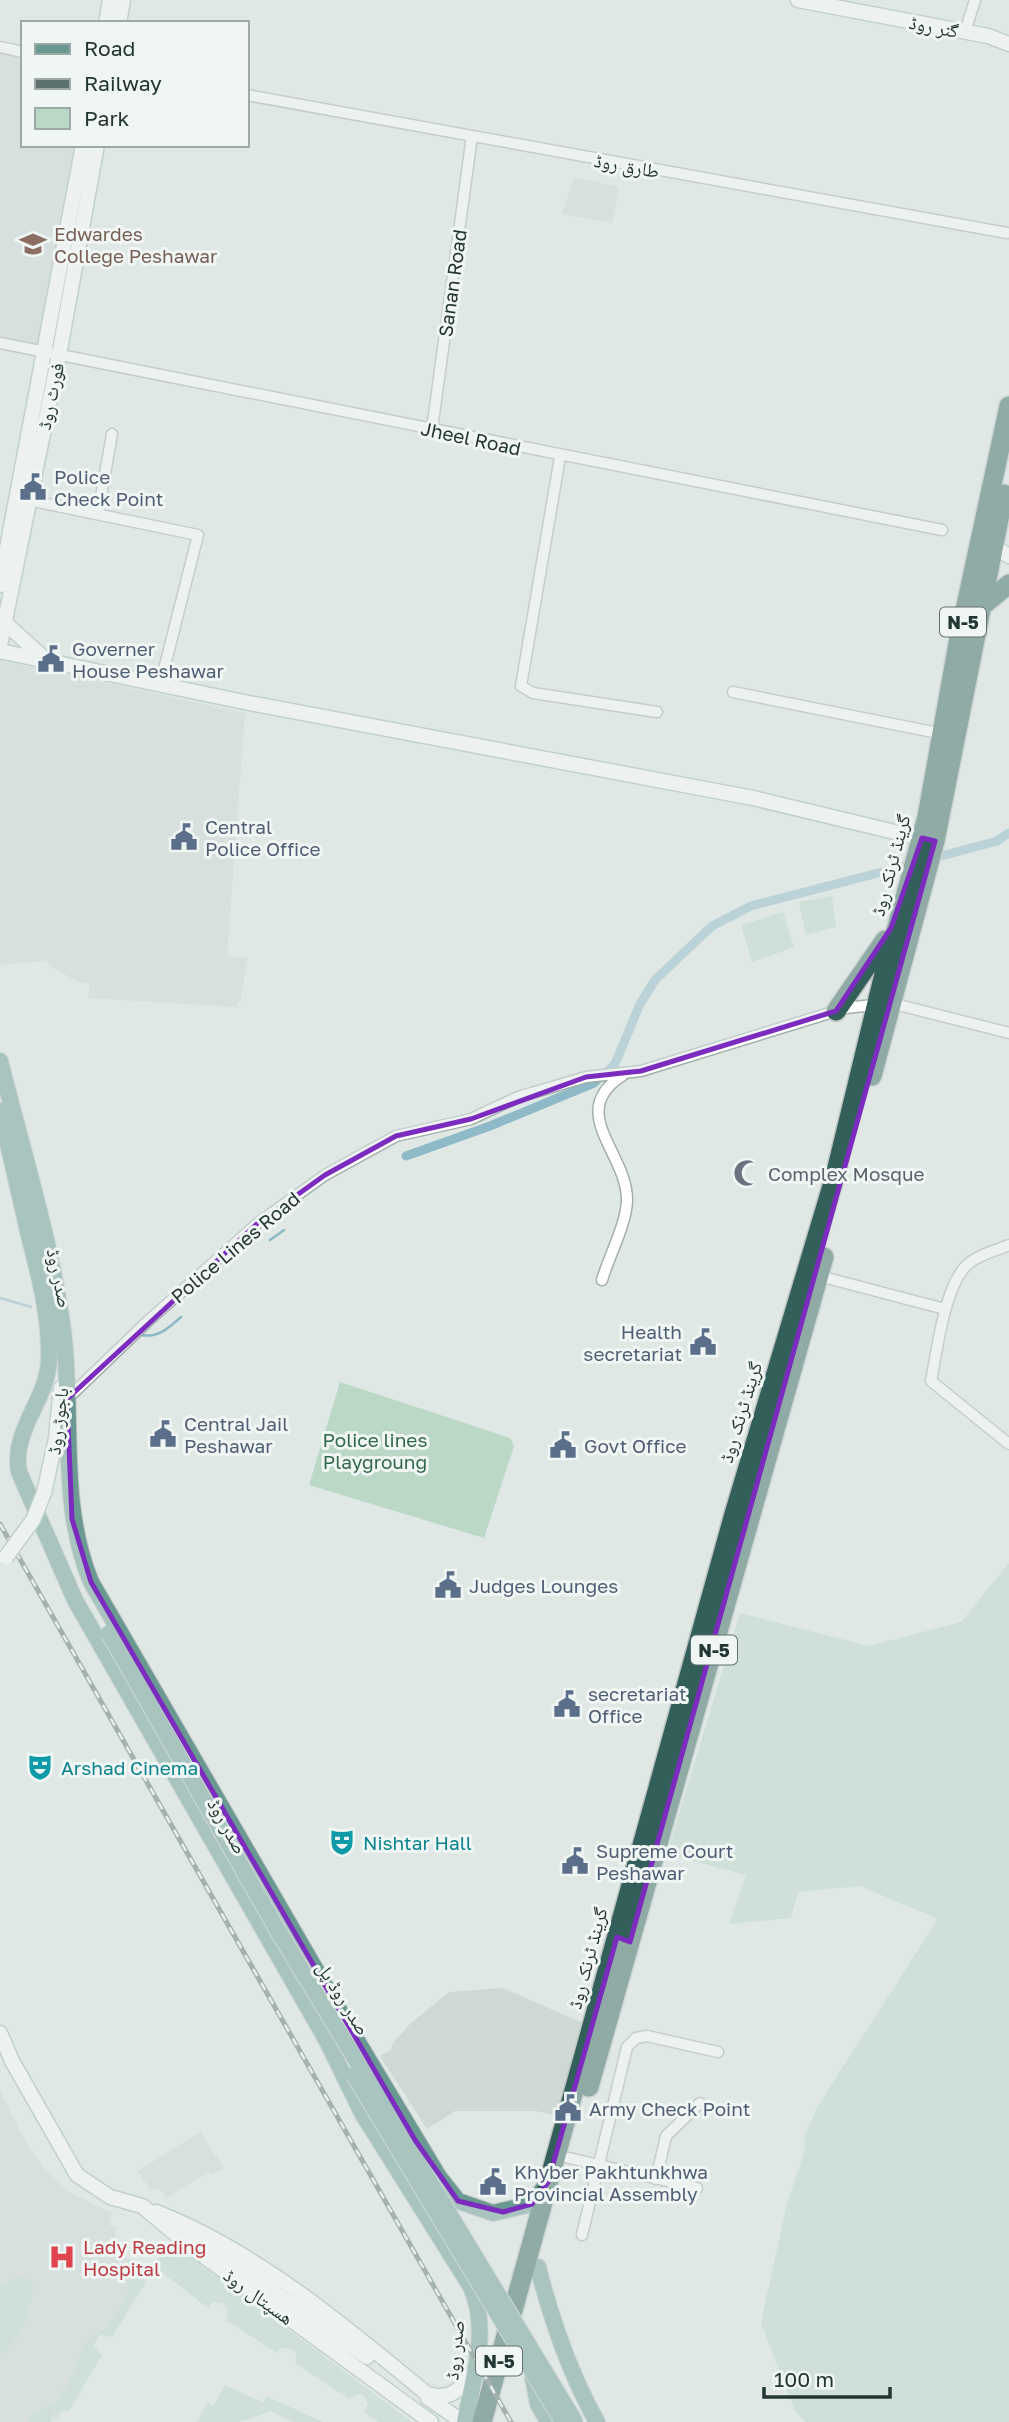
<svg xmlns="http://www.w3.org/2000/svg" width="1009" height="2422" font-family="'Golos Text','Noto Naskh Arabic',sans-serif">
	<rect width="100%" height="100%" fill="#dfe8e5"/>
	<path fill="#ced8d4" d="M0 48 23 52V145H83L47 351 0 343Z
		M574 177 619 187 612 223 562 214Z
		M0 660 245 713 227 956 247 958 241 999 236 1007 88 998 90 983H79L44 961 0 965Z
		M503 1988 592 2027 566 2118 536 2111H455L427 2129 380 2056 391 2050 393 2043 410 2024 449 1992Z
		M0 2091 24 2140 45 2169 66 2190 112 2213 109 2225 117 2227 112 2250 138 2263 126 2282 132 2290 104 2332 91 2338 92 2359 57 2419 45 2418 41 2422H0Z
		M200 2132 224 2168 211 2175 209 2172 166 2198 160 2189 151 2191 138 2171Z"/>
	<path fill="#bbd7c5" d="M832 896 836 927 806 935 799 902Z
		M783 912 794 947 752 962 741 925Z
		M340 1382 510 1438 514 1446 484 1538 309 1485Z
		M1009 1563V2422H806L795 2411 761 2323 787 2203 805 2150V2134L819 2104 938 1919 860 1886 798 1892 791 1918 729 1924 746 1875 667 1854 740 1613 869 1646 961 1622Z
		M179 2248 412 2422H378L365 2412 368 2403 363 2395 357 2394 349 2399 295 2363 297 2355 291 2349 281 2348 277 2353 226 2320 228 2310 223 2303 213 2302 208 2308 154 2266 162 2254Z
		M131 2264 141 2268 140 2276 146 2282 112 2337 100 2335 93 2346 102 2355 69 2411H54L51 2422H28C40 2405 51 2409 59 2398 73 2381 77 2361 85 2341L108 2326 130 2290 125 2279Z
		M16 2277 32 2281C34 2308 20 2338 0 2357V2285Z
		M225 2385 264 2403 266 2396 323 2422H293L271 2411 240 2422H197L207 2403 213 2406Z"/>
	<g fill="none" stroke-linecap="round" stroke-linejoin="round">
		<path stroke="#8eb9c7" stroke-width="2.5" d="M270 1240 284 1230
			M0 1298 31 1307
			M141 1335C159 1338 168 1328 181 1317"/>
		<path stroke="#8eb9c7" stroke-width="9" d="M930 859 997 841 1009 833
			M406 1156 490 1126 594 1083 615 1064 640 1004 655 980 712 926 751 906 913 864"/>
		<defs>
			<path id="street" d="M965 32 975 0
				M0 47 23 52
				M247 95 1007 233
				M0 343 942 530
				M432 429 472 136
				M560 457 521 686 533 693 657 712
				M28 500 198 535 160 685
				M98 514 112 434
				M733 692 943 734
				M1009 1245C995 1251 976 1255 965 1267 944 1290 937 1351 931 1381L1009 1444
				M819 1276 945 1309
				M602 1280C609 1256 626 1225 627 1201 628 1153 565 1112 623 1075
				M67 1399 147 1322 258 1223 325 1175 396 1136 471 1119 518 1097 586 1077 641 1071 846 1008 891 1003 1009 1033
				M569 2158 697 2188
				M656 2179 666 2136 700 2103
				M582 2235 627 2047 636 2038 647 2036 718 2052"/>
			<path id="secondary" d="M798 0 988 36 1009 44
				M106 23 110 0
				M119 23 123 0
				M986 542 1009 556
				M0 585 83 145
				M4 622 47 661
				M0 645 59 355 97 145
				M0 651 244 702 753 798 928 840
				M44 1493 56 1438 61 1388
				M0 2033 12 2061 77 2175 110 2197 142 2206 190 2246 431 2422
				M156 2212C256 2251 345 2326 427 2394 450 2401 459 2390 474 2373
				M191 2235 367 2357
				M428 2398 463 2422"/>
			<path id="primary" d="M0 1061C22 1149 51 1241 63 1330 74 1415 58 1502 91 1582L353 2034 439 2177 458 2201 493 2213 532 2204 546 2185
				M0 1111C10 1151 19 1192 28 1232 39 1275 50 1315 49 1359 48 1400 11 1430 19 1472L75 1600 327 2041 362 2113 471 2287C490 2330 473 2378 465 2422
				M538 2267C552 2322 569 2372 597 2422
				M532 2372 538 2404 548 2422"/>
			<path id="highway" d="M981 607 1009 584
				M836 1011 885 940
				M872 1076 935 841 1004 494
				M589 2087 824 1257
				M482 2422 734 1514 835 1176 884 974 927 817 959 638 1009 406"/>
		</defs>
		<use href="#street" stroke="#a3afac" stroke-width="13"/>
		<use href="#secondary" stroke="#a0b3ae" stroke-width="17"/>
		<use href="#primary" stroke="#bdc3c2" stroke-width="18"/>
		<use href="#highway" stroke="#bdc3c2" stroke-width="22"/>
		<use href="#street" stroke="#fff" stroke-width="10"/>
		<use href="#secondary" stroke="#fff" stroke-width="14"/>
		<use href="#primary" stroke="#699991" stroke-width="16"/>
		<use href="#highway" stroke="#325f5a" stroke-width="19"/>
		<defs>
			<path id="rail" d="M0 1524 511 2422"/>
		</defs>
		<use href="#rail" stroke="#5d726e" stroke-width="5"/>
		<use href="#rail" stroke="#eff6f3" stroke-width="2.5" stroke-dasharray="8" stroke-linecap="butt"/>
		<defs>
			<path id="secondary-bridge" d="M6 1557 33 1520 44 1493"/>
			<path id="primary-bridge" d="M109 1633 278 1931 575 2422
				M354 2075 563 2422"/>
		</defs>
		<use href="#secondary-bridge" stroke="#a0b3ae" stroke-width="17" stroke-linecap="butt"/>
		<use href="#primary-bridge" stroke="#bdc3c2" stroke-width="18" stroke-linecap="butt"/>
		<use href="#secondary-bridge" stroke="#fff" stroke-width="14"/>
		<use href="#primary-bridge" stroke="#699991" stroke-width="16"/>
	</g>
	<path d="M0 0H1009V2422H0ZM922 838 935 841 630 1942 617 1937 548 2182 532 2204 503 2212 458 2201 415 2140 91 1582 72 1519 67 1399 258 1223 325 1175 396 1136 471 1119 586 1077 641 1071 836 1011 891 928Z" fill="#dfe8e5" fill-opacity=".55" fill-rule="evenodd"/>
	<path fill="none" stroke="#7b2cbf" stroke-width="5" stroke-linejoin="round" d="M922 838 935 841 630 1942 617 1937 548 2182 532 2204 503 2212 458 2201 415 2140 91 1582 72 1519 67 1399 258 1223 325 1175 396 1136 471 1119 586 1077 641 1071 836 1011 891 928Z"/>
	<defs>
		<symbol id="university-bare" viewBox="-9 -9 18 18"><path d="M0-5L7-2L0 1L-7-2ZM-4 1L0 2.5L4 1V4Q0 6-4 4Z" fill="#8d6e63" stroke="#eff6f3" stroke-width="2.5" paint-order="stroke"/></symbol>
		<symbol id="civic-bare" viewBox="-9 -9 18 18"><path d="M-.6-6.5H3V-4.5H.6V-3L4-1V1h2V6H-6V1h2V-1L-.6-3ZM-1.2 2.5V6h2.4V2.5Z" fill="#5c6f8a" stroke="#eff6f3" stroke-width="2.5" paint-order="stroke"/></symbol>
		<symbol id="mosque-bare" viewBox="-9 -9 18 18"><path d="M3.5-4.9A6 6 0 1 0 3.5 4.9A5 5 0 1 1 3.5-4.9Z" fill="#6b7280" stroke="#eff6f3" stroke-width="2.5" paint-order="stroke"/></symbol>
		<symbol id="theatre-bare" viewBox="-9 -9 18 18"><path d="M-5-5.5Q0-4 5-5.5V0Q5 5 0 6Q-5 5-5 0ZM-3.3-2.5H-1v1.5H-3.3ZM1-2.5H3.3v1.5H1ZM-2.8 1Q0 5.5 2.8 1Z" fill="#0f9aa8" stroke="#eff6f3" stroke-width="2.5" paint-order="stroke"/></symbol>
		<symbol id="hospital-bare" viewBox="-9 -9 18 18"><path d="M-5-5h3v3.5h4V-5h3V5h-3V1.5h-4V5h-3Z" fill="#e0444e" stroke="#eff6f3" stroke-width="2.5" paint-order="stroke"/></symbol>
	</defs>
	<g fill-rule="evenodd">
		<use href="#university-bare" x="14" y="225" width="38" height="38"/>
		<use href="#civic-bare" x="14" y="468" width="38" height="38"/>
		<use href="#civic-bare" x="32" y="640" width="38" height="38"/>
		<use href="#civic-bare" x="165" y="818" width="38" height="38"/>
		<use href="#mosque-bare" x="728" y="1154" width="38" height="38"/>
		<use href="#civic-bare" x="684" y="1323" width="38" height="38"/>
		<use href="#civic-bare" x="144" y="1415" width="38" height="38"/>
		<use href="#civic-bare" x="544" y="1426" width="38" height="38"/>
		<use href="#civic-bare" x="429" y="1566" width="38" height="38"/>
		<use href="#civic-bare" x="548" y="1685" width="38" height="38"/>
		<use href="#theatre-bare" x="21" y="1748" width="38" height="38"/>
		<use href="#theatre-bare" x="323" y="1823" width="38" height="38"/>
		<use href="#civic-bare" x="556" y="1842" width="38" height="38"/>
		<use href="#civic-bare" x="549" y="2089" width="38" height="38"/>
		<use href="#civic-bare" x="474" y="2163" width="38" height="38"/>
		<use href="#hospital-bare" x="43" y="2238" width="38" height="38"/>
	</g>
	<g text-anchor="middle" dominant-baseline="central" stroke-width="6" stroke-linejoin="round" paint-order="stroke">
		<g fill="#eff6f3" stroke="#60706d" stroke-width="2">
			<rect x="940" y="607.5" width="46" height="29" rx="5"/>
			<rect x="691" y="1635.5" width="46" height="29" rx="5"/>
			<rect x="476" y="2346.5" width="46" height="29" rx="5"/>
		</g>
		<g font-size="18" font-weight="bold" fill="#223633">
			<text x="963" y="622">N-5</text>
			<text x="714" y="1650">N-5</text>
			<text x="499" y="2361">N-5</text>
		</g>
		<g font-size="19" fill="#223633" stroke="#eff6f3">
			<text transform="translate(934 26) rotate(11)">گنر روڈ</text>
			<text transform="translate(627 165) rotate(10)">طارق روڈ</text>
			<text transform="translate(452 283) rotate(-82)">Sanan Road</text>
			<text transform="translate(50 396) rotate(-78)">فورٹ روڈ</text>
			<text transform="translate(471 438) rotate(12)">Jheel Road</text>
			<text transform="translate(890 865) rotate(-75)">گرینڈ ٹرنک روڈ</text>
			<text transform="translate(235 1247) rotate(-40)">Police Lines Road</text>
			<text transform="translate(60 1278) rotate(78)">صدر روڈ</text>
			<text transform="translate(740 1412) rotate(-73)">گرینڈ ٹرنک روڈ</text>
			<text transform="translate(57 1421) rotate(-83)">باجوڑ روڈ</text>
			<text transform="translate(228 1826) rotate(61)">صدر روڈ</text>
			<text transform="translate(587 1958) rotate(-75)">گرینڈ ٹرنک روڈ</text>
			<text transform="translate(344 1998) rotate(58)">صدر روڈ پل</text>
			<text transform="translate(259 2296) rotate(36)">ھسپتال روڈ</text>
			<text transform="translate(454 2350) rotate(-84)">صدر روڈ</text>
		</g>
		<g font-size="19" fill="#785e54" stroke="#eff6f3" text-anchor="start">
			<text x="54" y="233">Edwardes<tspan x="54" dy="22">College Peshawar</tspan></text>
		</g>
		<g font-size="19" fill="#4e5e75" stroke="#eff6f3" text-anchor="start">
			<text x="54" y="476">Police<tspan x="54" dy="22">Check Point</tspan></text>
			<text x="72" y="648">Governer<tspan x="72" dy="22">House Peshawar</tspan></text>
			<text x="205" y="826">Central<tspan x="205" dy="22">Police Office</tspan></text>
			<text x="682" y="1331" text-anchor="end">Health<tspan x="682" dy="22">secretariat</tspan></text>
			<text x="184" y="1423">Central Jail<tspan x="184" dy="22">Peshawar</tspan></text>
			<text x="584" y="1445">Govt Office</text>
			<text x="469" y="1585">Judges Lounges</text>
			<text x="588" y="1693">secretariat<tspan x="588" dy="22">Office</tspan></text>
			<text x="596" y="1850">Supreme Court<tspan x="596" dy="22">Peshawar</tspan></text>
			<text x="589" y="2108">Army Check Point</text>
			<text x="514" y="2171">Khyber Pakhtunkhwa<tspan x="514" dy="22">Provincial Assembly</tspan></text>
		</g>
		<g font-size="19" fill="#5b616d" stroke="#eff6f3" text-anchor="start">
			<text x="768" y="1173">Complex Mosque</text>
		</g>
		<g font-size="19" fill="#32684c" stroke="#eff6f3">
			<text x="375" y="1439">Police lines<tspan x="375" dy="22">Playgroung</tspan></text>
		</g>
		<g font-size="19" fill="#0d838f" stroke="#eff6f3" text-anchor="start">
			<text x="61" y="1767">Arshad Cinema</text>
			<text x="363" y="1842">Nishtar Hall</text>
		</g>
		<g font-size="19" fill="#be3a42" stroke="#eff6f3" text-anchor="start">
			<text x="83" y="2246">Lady Reading<tspan x="83" dy="22">Hospital</tspan></text>
		</g>
	</g>
	<rect x="21" y="21" width="228" height="126" fill="#eff6f3" stroke="#9da9a6" stroke-width="2"/>
	<rect x="35" y="44" width="35" height="10" fill="#699991" stroke="#9da9a6" stroke-width="2"/>
	<text x="84" y="56" font-size="21" fill="#223633">Road</text>
	<rect x="35" y="79" width="35" height="10" fill="#5d726e" stroke="#9da9a6" stroke-width="2"/>
	<text x="84" y="91" font-size="21" fill="#223633">Railway</text>
	<rect x="35" y="108" width="35" height="21" fill="#bbd7c5" stroke="#9da9a6" stroke-width="2"/>
	<text x="84" y="126" font-size="21" fill="#223633">Park</text>
	<path d="M764 2387v10h126v-10" fill="none" stroke="#223633" stroke-width="3.5"/>
	<text x="774" y="2387" font-size="21" fill="#223633" stroke="#eff6f3" stroke-width="5" paint-order="stroke">100 m</text>
</svg>
